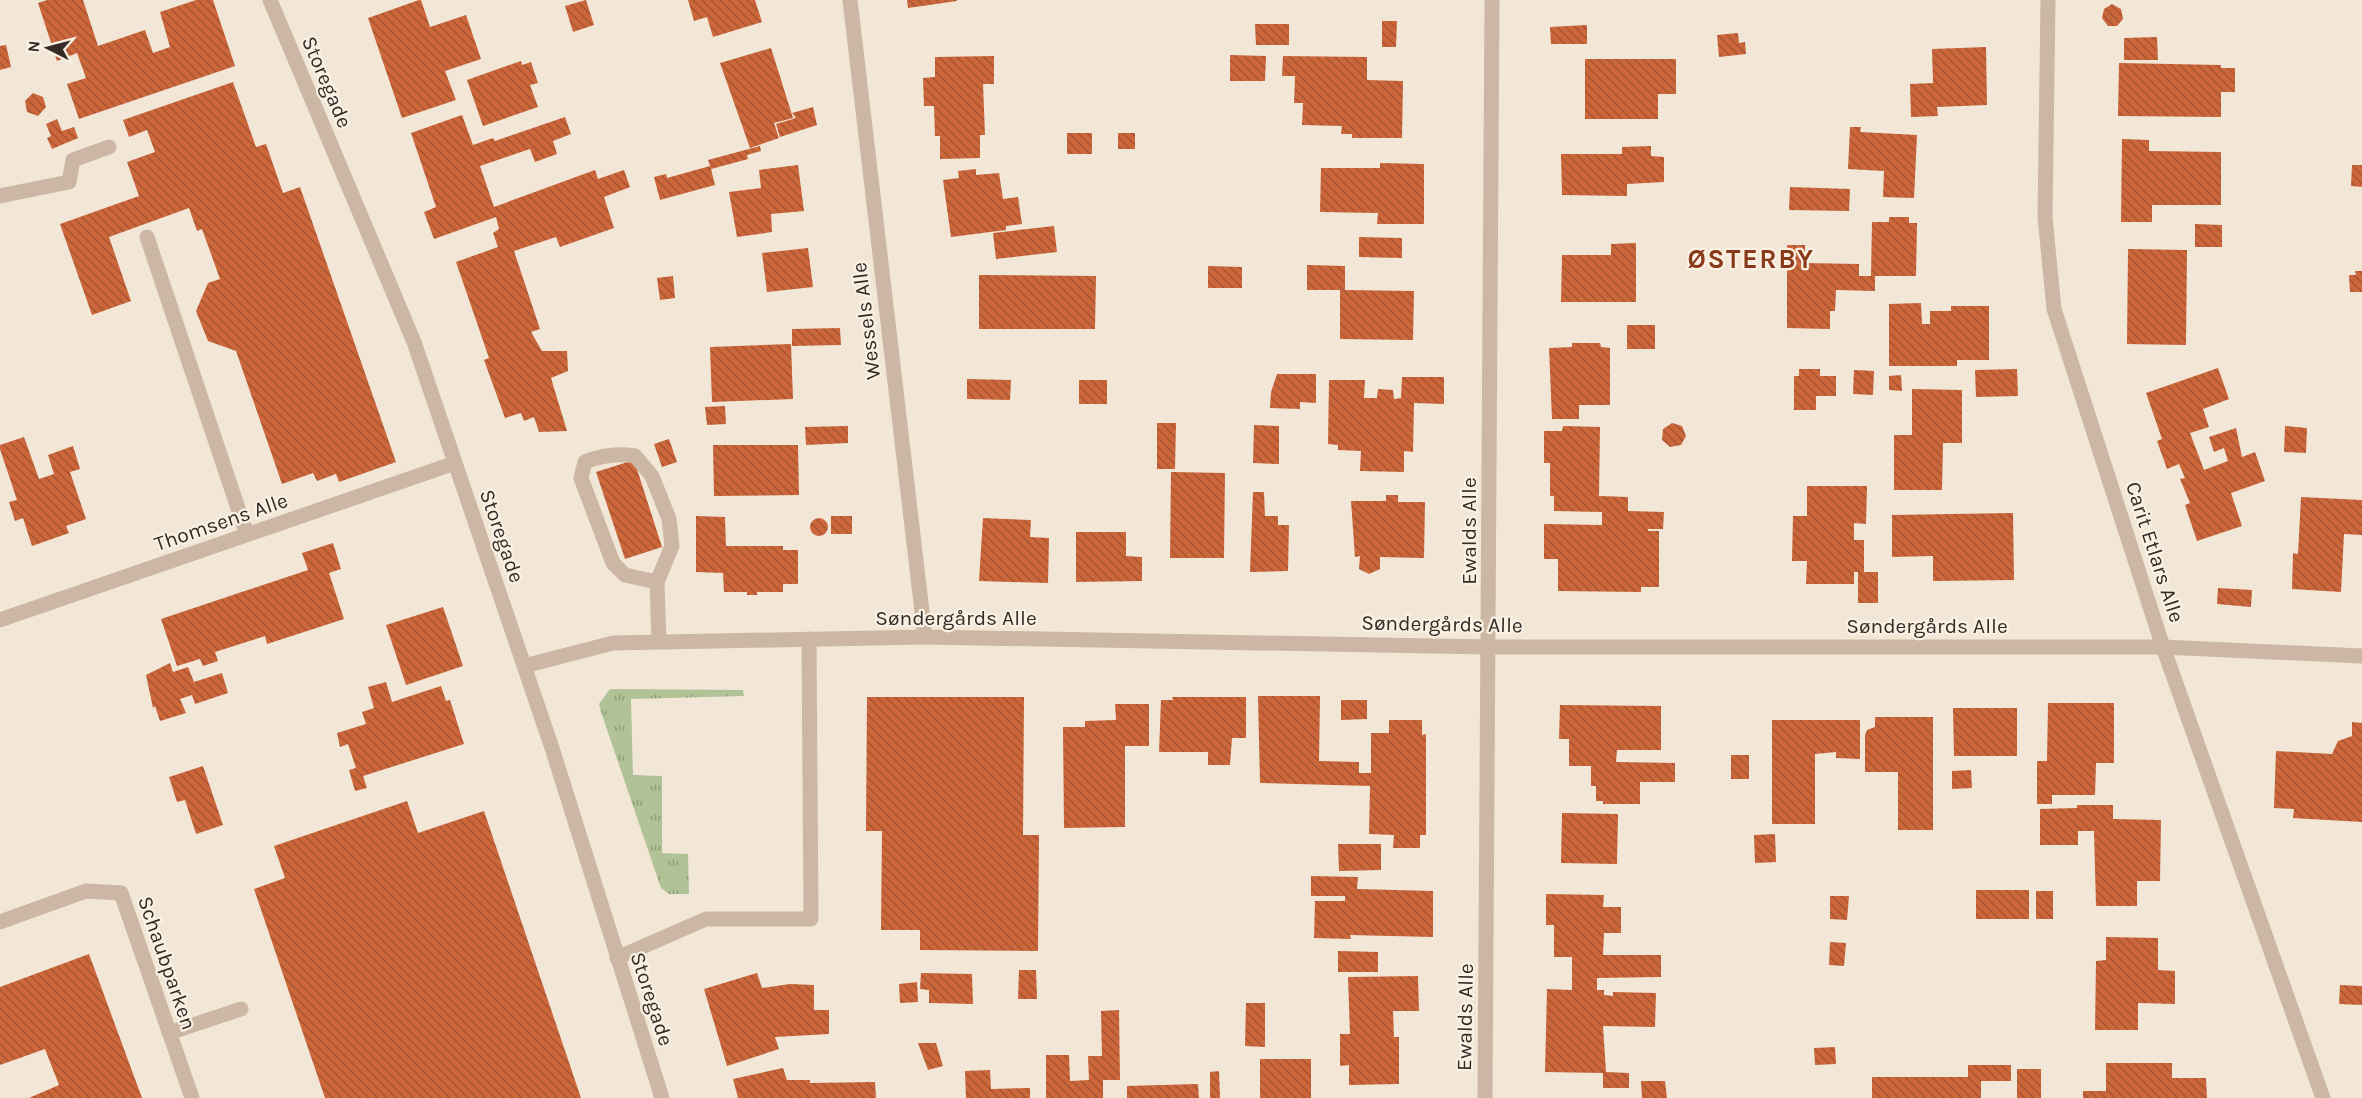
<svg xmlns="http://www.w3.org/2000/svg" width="2362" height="1098" font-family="Karla,sans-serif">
	<defs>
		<pattern id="grass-tufts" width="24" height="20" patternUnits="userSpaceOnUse" patternTransform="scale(1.5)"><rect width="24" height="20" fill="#b1c297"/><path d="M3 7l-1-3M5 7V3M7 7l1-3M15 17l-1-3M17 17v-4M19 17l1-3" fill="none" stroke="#919e7b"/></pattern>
		<pattern id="building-back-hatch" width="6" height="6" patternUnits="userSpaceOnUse" patternTransform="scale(1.5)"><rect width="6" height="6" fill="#cc663b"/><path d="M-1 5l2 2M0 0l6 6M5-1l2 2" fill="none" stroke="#a65431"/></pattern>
	</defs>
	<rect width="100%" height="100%" fill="#f2e7d7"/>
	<path fill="url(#grass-tufts)" d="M610 689 743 690 744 696 631 699 633 775 662 776V853L688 854 689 894H669L661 888 601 712 599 704Z"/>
	<path fill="url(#building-back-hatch)" d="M47 0H83L98 46 145 30 153 53 170 47 160 12 196 0H213L235 66 79 119 67 84 86 78 77 53 57 61 38 3Z
		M419 0H421L430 27 466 15 481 59 445 71 456 100 402 118 368 18Z
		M586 0 594 25 573 32 565 6Z
		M688 0H755L762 22 713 37 707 17 694 21Z
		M907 0H957V1L908 8Z
		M2112 4 2121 9 2123 19 2117 26H2108L2102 18 2104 9Z
		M1382 21H1397L1396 47H1382Z
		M1255 24H1289V45H1256Z
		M1587 25V44H1551L1550 27Z
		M1738 33 1739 43 1745 42 1746 54 1719 57 1717 35Z
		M2157 37 2158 60H2124V38Z
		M6 45 11 67 0 70V46Z
		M1986 47 1987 105 1937 107 1938 116 1911 117 1910 84 1933 83 1932 49Z
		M771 48 793 118 774 123 779 138 750 148 720 63Z
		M1230 55 1266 56 1265 81H1230Z
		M994 56V84H983L985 135H980V158L940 159V136H935L934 106H924L923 78 935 77V57Z
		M1283 56 1367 57V80L1403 81 1402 138H1352V134H1341L1342 126 1302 125 1303 103H1294L1295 76H1282Z
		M1585 59H1676V94H1658V119H1585Z
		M521 61 522 65 531 62 538 83 530 85 538 107 483 126 467 80Z
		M2119 63 2221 65V68H2235V92H2221V117L2118 116Z
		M233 82 256 147 266 144 283 193 300 187 396 462 339 482 336 474 317 481 313 473 282 484 236 351 208 341 196 311 208 283 220 279 202 229 197 231 189 208 109 237 131 301 92 315 60 224 139 196 127 162 155 152 147 130 129 137 123 120Z
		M33 93 43 97 46 107 38 116 27 112 25 101Z
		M813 107 817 125 780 137 776 124 796 118 792 113Z
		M462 115 473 145 493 138 495 141 565 117 571 134 553 141 557 154 535 162 530 149 480 166 494 207 595 170 598 179 624 170 630 187 604 197 614 228 560 247 556 237 514 251 540 329 531 332 542 351H567L568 371 551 378 567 431 539 432 534 417 524 421 521 413 505 418 484 360 489 358 456 262 498 247 493 233 499 229 496 217 434 239 424 212 436 207 411 133Z
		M57 119 62 131 74 127 78 138 52 149 47 138 51 136 46 124Z
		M1850 127H1861L1860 132 1917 135 1914 198 1883 197 1884 171 1848 169Z
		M1067 133H1092V154H1067Z
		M1118 133H1135V149H1118Z
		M2122 139 2149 140V151L2221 152V205H2152V222H2121Z
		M760 146 761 151 747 155 748 159 711 169 715 185 660 200 654 177 666 174 667 178 710 166 708 160Z
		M1651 146V156L1664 157V182L1627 184V196L1562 195 1561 154H1622V147Z
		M1380 163 1424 164V224H1377L1378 213 1320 212 1321 168H1380Z
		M798 165 804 211 771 214 772 232 737 237 729 192 761 188 759 170Z
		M2352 165H2362V187L2351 186Z
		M976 169V175L999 173 1003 199 1018 197 1022 224 1006 226V230L951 237 943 180 959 178 958 171Z
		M1790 187 1850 189 1849 211 1789 210Z
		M1889 217H1909V223H1917L1916 276H1875V291L1836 290 1835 311H1830V329L1787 328V245H1805V263L1859 264V276H1871L1872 222H1889Z
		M2195 224 2222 225V247H2195Z
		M1054 226 1057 252 996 259 993 233Z
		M1359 237 1402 238V258L1359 257Z
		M1636 243V302H1561L1562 255H1611V244Z
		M808 248 813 287 767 292 762 253Z
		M2128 249 2187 250 2186 345 2127 344Z
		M1307 265 1345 266V290L1414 291 1413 340 1340 339V290H1307Z
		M1208 266 1242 267V288H1208Z
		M2355 271H2362V292H2350L2349 275H2356Z
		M979 275 1096 276 1095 329H979Z
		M673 276 675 298 660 300 657 278Z
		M1921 303 1922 324H1930V311H1951V306H1989V360H1957V366H1889V304Z
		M1627 325H1655V349H1627Z
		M840 328 841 345 792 346V329Z
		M1572 343H1600L1601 347 1610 348V405H1579V419H1552L1549 348 1572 347Z
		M791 344 793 399 712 402 710 347Z
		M2218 368 2229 399 2203 409 2209 427 2190 433 2204 470 2228 461 2224 448 2214 452 2209 437 2236 428 2242 457 2255 452 2265 481 2231 493 2242 526 2197 541 2185 505 2190 503 2180 479 2185 478 2179 464 2167 469 2157 441 2162 439 2146 393Z
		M1799 369H1820V376H1836V396H1816V410H1794V376H1799Z
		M2017 369 2018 396 1976 397 1975 370Z
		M1854 370 1874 371 1873 395 1853 394Z
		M1277 374H1316V403L1300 402V409L1270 408 1271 392Z
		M1901 375 1902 391 1889 390V376Z
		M1402 377H1444V404L1414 403 1413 452 1404 451V472L1360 471 1361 451 1338 450V445L1328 444 1329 380H1365L1364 398H1377L1378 389 1393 390 1394 399 1401 398Z
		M967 379 1011 380 1010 400 967 399Z
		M1079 380H1107V404H1079Z
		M1912 389 1962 390V443H1943L1942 490H1894V435H1912Z
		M725 406 726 424 707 425 705 407Z
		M1157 423H1176L1175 469H1157Z
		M1672 423 1682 426 1686 436 1681 445 1670 447 1662 440 1663 429Z
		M1254 425 1279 426V464L1253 463Z
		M848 426V443L806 445 805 427Z
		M1563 426 1600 427 1599 496 1628 497V511L1664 512 1663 529H1648V531H1659V587H1641V592L1558 591V559H1544V524L1602 525V512L1554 511V496H1550V463H1544V431H1562Z
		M2285 426 2307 428 2306 453 2284 452Z
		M24 437 39 479 54 474 48 455 73 446 80 469 70 472 86 519 66 526 69 533 32 546 23 518 15 521 9 502 17 500 0 449V445Z
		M669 439 677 462 662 467 654 444Z
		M713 445H798L799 495 714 496Z
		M634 460 662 547 625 559 596 472Z
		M1171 472 1225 473 1224 558H1170Z
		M1807 486H1867L1866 524 1854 523V540H1864V572H1878V603H1858V572H1854V584H1806L1807 561H1792L1793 516H1807Z
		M1253 492H1264L1265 516H1278V525H1289L1288 571 1250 572Z
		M1386 495H1398V502H1425L1424 558 1380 557V569L1369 574 1359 569 1360 556 1355 557 1351 501H1386Z
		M2301 497 2362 500V535L2344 534 2341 592 2292 589 2293 553 2298 554Z
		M2013 513 2014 580 1933 581V556L1892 557V515Z
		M696 516 725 517 726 546H783V550H798V584H783V592H757V595H747V592H724L723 573 696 572Z
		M831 516H852V534H831Z
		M810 527a9 9 0 1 1 18 0a9 9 0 1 1-18 0Z
		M983 518 1031 520 1030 537 1049 538 1048 583 979 581Z
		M1076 532H1126V556L1142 557V581L1076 582Z
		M333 543 341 569 329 573 344 619 267 644 265 636 215 652 218 661 203 666 200 659 177 666 161 619 308 570 302 553Z
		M2218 588 2252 590 2251 607 2217 604Z
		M443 607 463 666 406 685 386 625Z
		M170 663 173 672 188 667 194 682 222 673 228 693 195 704 192 695 180 699 186 713 160 721 155 706 153 708 146 675Z
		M386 682 392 702 441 686 446 701 450 700 464 744 363 776 367 788 355 791 349 770 356 768 348 744 340 747 337 733 366 724 362 712 374 708 368 687Z
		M1258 696H1320L1319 761 1359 762V773H1371V733H1389V720H1422V735L1426 734V835H1420V848H1393L1394 835 1369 834 1370 786 1260 783Z
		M867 697H1024L1023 835H1039L1038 951 920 950V930H881L882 831H866Z
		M1172 697H1246V738H1232L1230 765H1208V752H1159L1161 700H1173Z
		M1341 700H1367V719L1341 720Z
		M2048 703H2114V763H2096L2095 795H2052V804H2037V761H2047Z
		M1115 704H1149V746H1125V827L1064 828 1063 727H1085V721L1116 720Z
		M1560 705 1661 706V750H1617L1616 762 1675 763V782H1640V804H1603V801H1596V786H1591V766H1569V739H1559Z
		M1953 708H2017V756H1954Z
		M1875 717H1933V830H1898V772H1865V735L1867 730 1875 727Z
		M1772 720H1860V759L1836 758V752L1815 754V824H1772Z
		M2352 722 2362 723V822L2293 818 2294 809 2274 808 2276 751 2332 754 2338 741 2352 736Z
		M1731 755H1749V779H1731Z
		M203 766 223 825 196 834 185 800 177 802 169 777Z
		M1971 770 1972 788 1952 789V771Z
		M407 801 418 833 484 811 581 1098H325L254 889 285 878 274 846Z
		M2077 805H2113V819L2161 820 2160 881H2137V906H2096L2094 831H2078V845H2040V809L2077 808Z
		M1562 813 1618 814 1617 864 1561 863Z
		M1775 834 1776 862 1755 863 1754 835Z
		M1338 844H1381V870L1339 871Z
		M1311 876 1358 877 1357 889 1433 891V937L1350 935 1351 939 1314 938 1315 901H1345V896H1311Z
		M1976 890H2029V919H1976Z
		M2036 891H2053V919H2036Z
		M1546 894 1604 895 1603 907H1621V933H1604L1603 955H1661V977L1597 978V990H1604V995L1613 996V992L1656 993 1655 1027 1603 1026 1606 1072 1629 1073V1088H1603V1073L1545 1072 1547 989 1572 990V957H1554V925H1546Z
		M1830 896H1849L1847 920 1830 919Z
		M2106 937 2158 938V970L2175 971V1004L2138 1003V1030H2095L2096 961 2106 960Z
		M1830 942 1846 943 1844 966 1829 965Z
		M1338 951 1378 952V972H1338Z
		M89 954 142 1098H29L59 1085 45 1049 0 1065V987Z
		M1019 970H1036L1037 999H1018Z
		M757 973 762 988 790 984 814 985V1010H829V1034L775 1037 779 1049 727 1066 704 989Z
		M921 973 972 974 973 1004 929 1003V990L920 989Z
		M1418 976 1419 1011H1393L1394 1037H1399V1084L1349 1085V1065L1340 1066V1034H1350L1348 977Z
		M917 982 918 1002 900 1003 899 984Z
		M2340 985 2362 986V1005L2339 1004Z
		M1246 1003H1265V1047L1245 1046Z
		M1119 1010 1120 1080H1103V1098H1046V1055H1069L1070 1081 1089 1080 1088 1056H1102L1101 1011Z
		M918 1043H936L943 1066 928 1070Z
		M1835 1047 1836 1064 1815 1065 1814 1048Z
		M1260 1059H1311V1098H1260Z
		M2106 1063H2172V1078H2206L2207 1098H2083V1091H2106Z
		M1968 1065H2011V1081H1981V1098H1872V1077H1968Z
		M783 1068 787 1080H810V1083L875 1082 876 1098H738L733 1079Z
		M2017 1069H2041V1098H2017Z
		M990 1070 991 1089 1030 1088V1098H966L965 1071Z
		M1219 1071 1220 1098H1210V1072Z
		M1641 1081H1665L1667 1098H1642Z
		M1198 1084 1199 1098H1127V1086Z"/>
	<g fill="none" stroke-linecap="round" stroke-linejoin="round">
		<path stroke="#cbb7a3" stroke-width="15" d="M270 0 414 342 552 748 662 1098
			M850 0 925 637
			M2048 0 2045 217 2054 309 2163 647 2323 1098
			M0 196 69 182 73 160 109 147
			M147 237 247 535
			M657 582 625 575 613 563 581 478 585 462C602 455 617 453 635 456L652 476 669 519 672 546 657 582 659 642
			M0 620 455 463
			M524 666 613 643 925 637 1489 647H2163L2362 656
			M0 922 86 891 121 893 192 1098
			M617 958 706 919H811L809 639
			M169 1033 241 1009
			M1485 1098 1492 0"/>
	</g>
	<g text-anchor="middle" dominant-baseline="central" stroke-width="4.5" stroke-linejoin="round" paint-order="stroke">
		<g font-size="21" fill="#352b26" stroke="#faf1e4">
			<text transform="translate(327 82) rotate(67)">Storegade</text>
			<text transform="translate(866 321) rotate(-97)">Wessels Alle</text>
			<text transform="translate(221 522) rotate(-19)">Thomsens Alle</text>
			<text transform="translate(1469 531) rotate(-90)">Ewalds Alle</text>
			<text transform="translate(502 536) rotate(71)">Storegade</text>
			<text transform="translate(2155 552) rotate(72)">Carit Etlars Alle</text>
			<text x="956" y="618">Søndergårds Alle</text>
			<text transform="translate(1442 624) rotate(1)">Søndergårds Alle</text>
			<text x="1927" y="626">Søndergårds Alle</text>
			<text transform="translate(167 963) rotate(71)">Schaubparken</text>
			<text transform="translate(652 999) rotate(72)">Storegade</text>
			<text transform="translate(1465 1017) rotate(-89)">Ewalds Alle</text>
		</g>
		<g font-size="27" font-weight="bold" letter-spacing="1.5" fill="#883a1a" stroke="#faf1e4">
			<text x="1751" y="259">ØSTERBY</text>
		</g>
	</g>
	<g transform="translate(48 48) rotate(276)" stroke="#faf1e4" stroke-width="4.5" paint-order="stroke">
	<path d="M0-4.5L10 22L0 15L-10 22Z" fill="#352b26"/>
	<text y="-9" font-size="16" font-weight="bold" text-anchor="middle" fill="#352b26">N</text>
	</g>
</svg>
